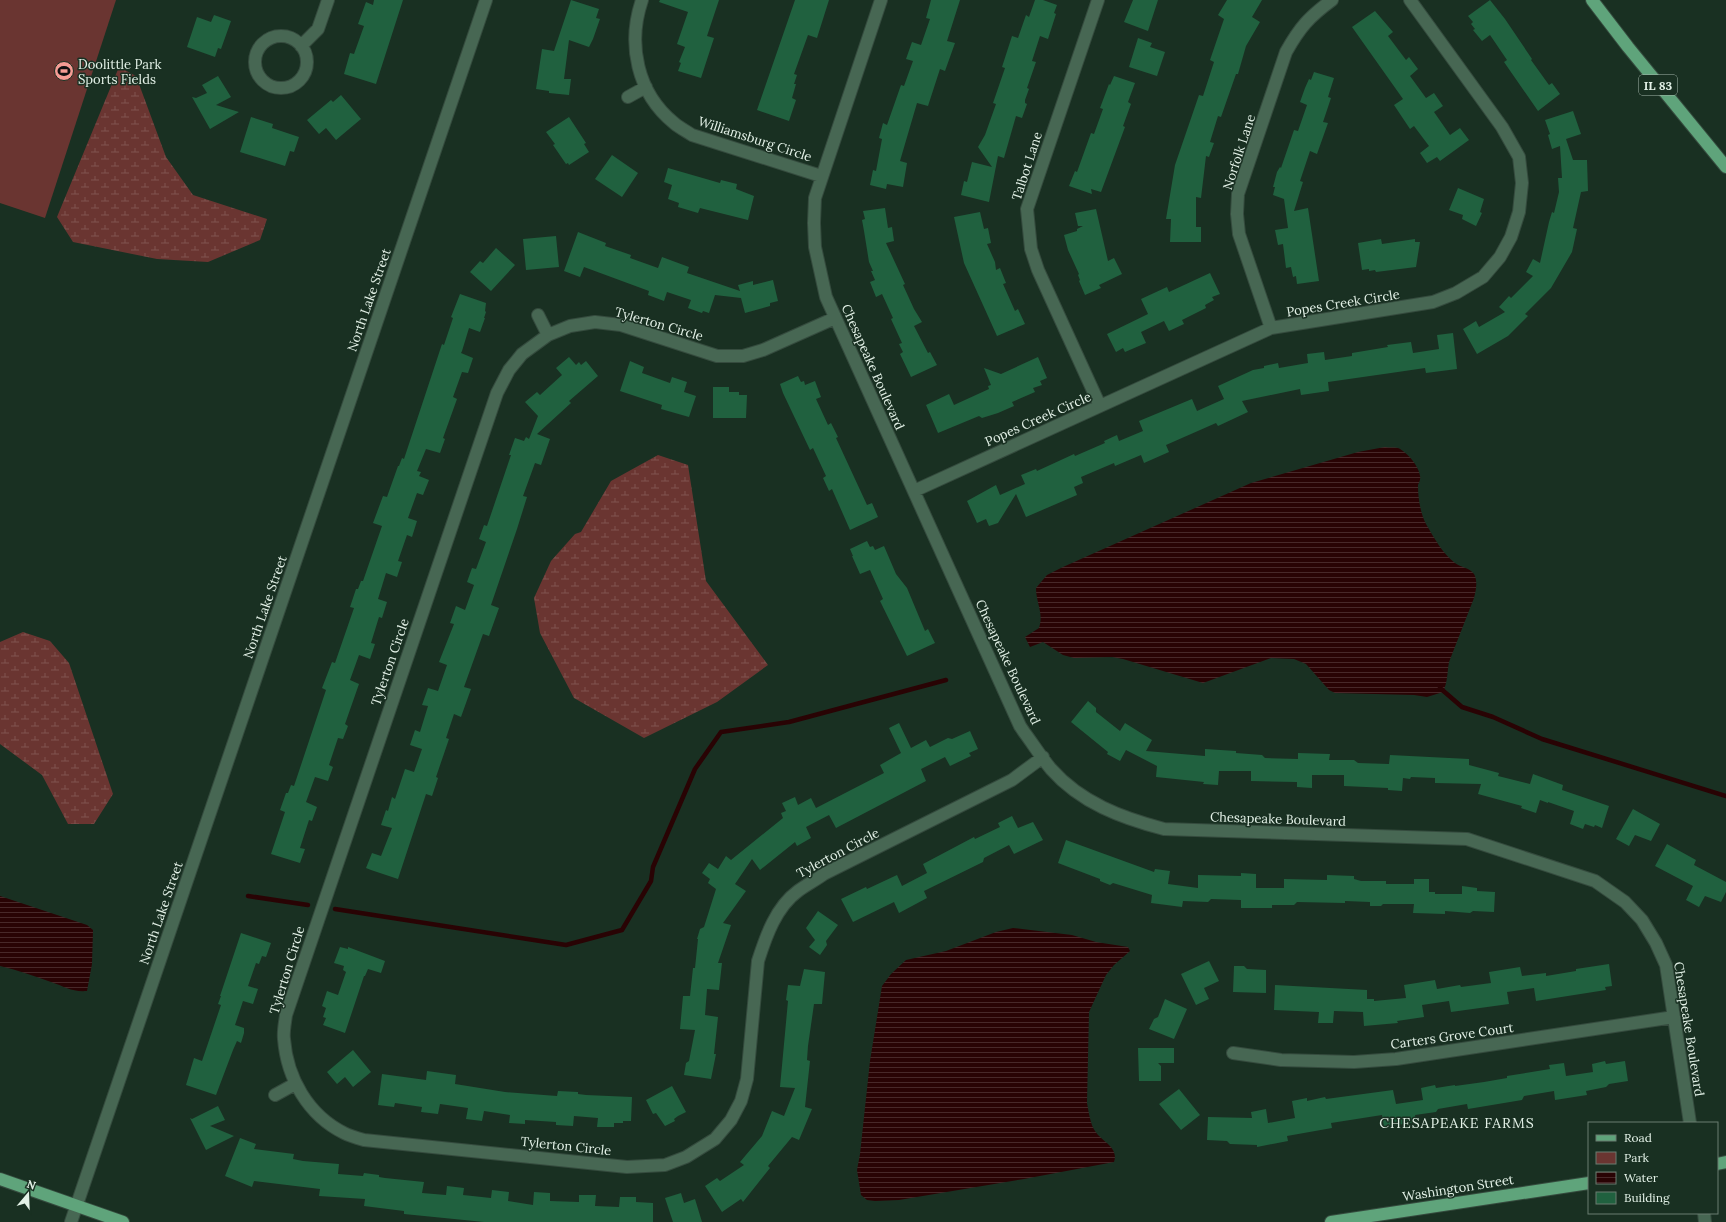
<svg xmlns="http://www.w3.org/2000/svg" width="1726" height="1222" font-family="Lora,serif">
	<defs>
		<pattern id="wetland-marsh" width="20" height="14" patternUnits="userSpaceOnUse"><rect width="20" height="14" fill="#6a3531"/><path d="M1 5h8M5 5V1M11 12h8M15 12V8" fill="none" stroke="#7f534f"/></pattern>
		<pattern id="water-rules" width="6" height="5" patternUnits="userSpaceOnUse"><rect width="6" height="5" fill="#290304"/><path d="M0 2.5h6" fill="none" stroke="#482829"/></pattern>
	</defs>
	<rect width="100%" height="100%" fill="#193022"/>
	<path fill="#6a3531" d="M0 0H116L45 218 0 203Z"/>
	<path fill="url(#wetland-marsh)" d="M119 67 136 76 166 157 193 195 267 219 260 240 208 262 157 259 73 242 57 217Z
		M658 455 688 465 706 581 768 665 717 702 644 738 574 698 540 633 534 598 551 561 575 534 581 532 611 481Z
		M23 632 50 641 69 663 113 794 94 824H68L42 775 0 744V642Z"/>
	<path fill="url(#water-rules)" d="M1385 447C1389 448 1394 447 1398 448 1407 452 1419 466 1420 476 1421 479 1419 482 1418 485 1418 498 1420 512 1426 524 1434 538 1443 554 1455 563 1461 568 1469 567 1474 574 1478 581 1476 590 1474 598L1449 662C1447 673 1448 681 1443 692L1427 697 1414 695 1335 693 1329 690 1306 664 1294 659 1271 658 1203 683 1123 659 1112 657 1074 658 1063 655 1043 642 1030 647 1025 637 1039 628C1044 613 1036 603 1036 588L1047 575 1063 567 1251 483 1358 452Z
		M0 896 87 925 93 930 92 964 87 991C71 992 66 987 51 982 34 976 17 970 0 966Z
		M1013 928 1072 935 1096 942 1128 947 1130 951 1114 965 1106 975 1089 1012 1087 1103C1089 1113 1090 1123 1095 1131 1102 1142 1119 1147 1114 1162L1024 1179 899 1200 875 1201 867 1200 861 1195 857 1170 860 1154 870 1061 882 986 891 974 906 960 946 951 996 932Z"/>
	<g fill="none" stroke-linecap="round" stroke-linejoin="round">
		<path stroke="#290304" stroke-width="4.5" d="M1440 688 1462 707 1493 717 1542 739 1726 796
			M248 896 308 905
			M335 909 566 945 622 930 651 881 653 867 695 769 721 732 789 722 946 680"/>
	</g>
	<path fill="#20613f" d="M374 0H403L376 84 344 74 350 53 354 54 364 26 358 24 366 2 373 5Z
		M571 0 599 9 596 18 600 19 593 39 589 47 569 40 564 79H571L569 95 549 93V91L536 89 542 49 554 51Z
		M660 0H719L707 36 714 38 701 78 678 71 681 63 679 62 685 47 677 44 688 12 659 2Z
		M795 0H829L817 38 808 35 794 74 797 75 794 84H796L792 98 796 100 789 121 757 110Z
		M931 0H960L947 41 955 43 945 71 940 69 928 106 917 103 900 161 907 163 903 187 887 184 886 189 870 185 873 170 876 171 882 139 879 138 883 123 887 125 901 85 904 86 913 61 906 59 912 42 921 45 930 19 926 18Z
		M1035 0H1043L1057 5 1054 13 1056 14 1048 39 1040 36 1032 61 1036 62 1027 88 1029 89 1025 100V103L1027 104 1022 118 1016 116 1004 158 998 156 989 202 961 195 964 181 967 182 972 162 992 167 978 147 985 135 996 104 993 103 1005 68 1002 67 1012 36 1018 38 1026 15 1029 17Z
		M1133 0H1158L1148 31 1124 22Z
		M1227 0H1262L1252 17 1260 22 1246 46 1238 74H1236L1221 117 1218 116 1210 142 1214 143 1209 157 1206 156 1201 198 1196 197V227H1201V242H1170L1171 219H1166L1175 165 1199 95 1203 96 1214 62 1210 60 1224 19 1218 15Z
		M1490 0 1505 19 1532 59 1531 60 1549 85 1552 83 1560 94 1538 111 1504 62 1507 60 1490 35 1482 41 1473 30 1475 29 1471 24 1473 22 1468 16Z
		M1375 11 1393 32 1388 36 1406 60 1409 57 1418 69 1410 76 1426 98 1434 93 1443 106 1434 112 1450 135 1460 128 1469 140 1440 161 1437 157 1427 163 1420 153 1429 146 1414 126 1410 129 1394 105 1403 99 1352 27Z
		M214 15 231 21 221 49 218 48 215 57 187 47 197 17 211 22Z
		M1138 38 1152 43 1150 47 1165 52 1157 76 1129 67Z
		M1314 72 1334 78 1328 97 1331 98 1323 122 1328 123 1317 154 1310 151 1300 181 1303 182 1294 211 1308 208 1319 281 1297 284 1296 276 1293 277 1291 267 1286 268 1283 244 1278 245 1275 230 1288 228 1284 199 1273 195 1275 187H1273L1277 172 1280 167 1281 168 1294 130 1298 131 1307 105 1300 102 1305 88 1309 79 1311 80Z
		M218 76 231 97 216 105 239 112 210 129 192 97 196 98 207 93 202 85Z
		M1114 76 1135 83 1128 102 1131 104 1123 126 1125 127 1101 192 1091 189 1092 194 1069 186 1075 171 1077 172 1091 133 1094 134 1103 109 1100 108 1109 84 1110 85Z
		M341 95 361 119 336 140 326 128 319 134 307 120 331 100 333 102Z
		M1573 111 1581 134 1566 139 1573 160H1587L1588 191 1581 192 1573 228 1577 229 1572 252 1551 288 1525 314 1528 316 1508 336 1477 354 1463 329 1476 321 1479 327 1505 312 1499 307 1509 296 1511 298 1533 276 1526 272 1533 259 1540 263 1549 222 1552 212 1554 213 1559 192 1558 178H1562L1560 146 1552 149 1548 135 1550 134 1545 120Z
		M251 117 273 124 272 128 299 137 294 152 290 151 285 166 240 152Z
		M569 117 586 143 584 144 589 152 569 165 568 163 566 164 553 145 555 144 546 132Z
		M612 155 638 173 622 197 595 179Z
		M668 168 720 183 721 180 737 184 736 189 754 196 748 220 700 208 698 213 678 207 679 203 668 199 672 185 664 182Z
		M1458 188 1484 199 1480 212 1482 213 1476 226 1462 219 1463 215 1449 210Z
		M885 208 888 228 892 227 894 241 886 243 905 284 903 285 914 309 922 322 914 326 928 353 930 352 937 365 911 377 900 354 903 352 899 344 902 343 891 319 893 318 882 294 876 297 870 282 875 280 871 271H873L869 262 864 231 862 220 865 219 863 211Z
		M1096 209 1108 261 1114 258 1122 274 1099 285 1101 288 1085 295 1079 281 1080 280 1078 275 1079 274 1068 250 1064 235 1077 231V229L1083 226H1078L1075 213Z
		M980 212 984 229 988 228 991 243 987 244 995 262 996 270 1000 268 1006 283 1003 284 1015 311 1018 309 1025 324 997 336 964 263 954 217Z
		M578 232 606 243 605 246 631 255 630 258 658 268 662 257 689 267 687 273 740 291 738 285 753 281V285L773 280 778 301 770 303V306L745 313 741 298 715 295 709 313 703 311 702 313 688 308 691 300 667 292 664 301 648 295 649 291 584 267 580 277 564 271Z
		M556 236 559 267 526 270 523 239Z
		M1381 239 1382 244 1415 239V242H1420L1416 267 1376 272 1375 270 1369 271V269L1362 270 1358 243Z
		M496 248 515 265 491 291 470 272 480 261 483 263Z
		M1210 273 1220 294 1212 297 1214 300 1205 305 1206 308 1182 320 1184 324 1169 331 1164 321 1141 332 1146 343 1125 352 1123 348 1116 352 1107 334 1148 314 1141 299 1167 287 1169 292Z
		M460 294 486 303 485 311 486 312 484 318H485L480 332 469 328 462 351 461 353 473 358 468 373 462 372 453 397 457 399 443 438 445 439 440 453 426 449 417 471 421 472 419 476 429 480 423 495 417 493 408 518 417 521 412 537 407 535 398 561 402 562 397 577 386 573 378 599 387 602 382 618 379 617 371 643 375 644 370 659 359 655 350 680 359 684 345 724 348 726 343 739 338 738 329 765 333 767 328 781 315 777 306 802 317 807 312 821 309 820 300 848 305 849 300 863 271 854 285 812 280 810 286 793H288L291 785 294 786 326 690 322 688 332 662 335 663 354 608 350 607 356 589H358L361 581H363L382 526 373 523 383 496 387 497 398 466H399L402 458 404 459 442 344 444 345 453 318 451 317Z
		M1453 333 1457 369 1426 373 1425 368 1391 373 1328 382 1329 391 1301 395 1300 389 1242 401 1248 412 1218 426 1216 423 1166 445 1169 452 1144 463 1141 455 1115 466 1114 463 1081 477 1083 483 1074 487 1077 495 1026 517 1016 494 998 523 989 526 986 519 977 523 967 501 996 485 1000 495 1025 484 1021 475 1036 469 1037 471 1074 454 1075 456 1105 443 1104 441 1117 435 1119 441 1143 431 1139 421 1192 399 1197 411 1224 399 1218 386 1253 370 1264 368V366L1278 363 1279 368 1308 363 1307 354 1324 352 1325 360 1352 356V353L1388 347 1387 345 1411 342 1413 353 1439 349 1437 335Z
		M569 357 576 365 579 362 581 365 586 361 598 376 569 401 571 403 537 434 550 439 541 465 535 463 523 496 527 497 517 529 491 605 499 608 489 636 483 634 464 687 471 689 461 717 454 714 446 738 449 739 436 777 438 778 432 796 426 794 398 879 371 870 366 868 372 853 381 856 392 828 381 825 386 810 388 811 392 797 395 799 405 769 414 772 422 749 410 745 415 730 420 732 428 706 422 705 428 688 438 691 447 665 439 662 454 624 450 623 456 606 465 610 474 585 467 582 472 568 476 569 486 542 479 539 484 525 487 526 511 455H509L515 438 524 441 526 437 529 439 538 416 525 402 537 392 540 395 562 375 556 368Z
		M1038 357 1047 378 1040 381 1042 385 1033 388 1035 392 1012 402 1014 406 998 413 982 418 979 416 938 433 926 405 949 394 954 405 989 389 988 386 991 385 984 368 1001 374Z
		M630 361 644 367 642 373 670 383 672 377 687 382 684 392 696 396 689 417 661 409 662 405 620 391Z
		M798 376 801 382 804 381 805 385 815 381 821 397 816 399 828 425 831 423 838 437 836 438 867 505 872 503 878 517 850 530 832 489 829 491 823 478 826 476 813 448 810 450 783 393 780 384Z
		M713 387H729V392H739V395H747L746 418H713Z
		M867 541 870 547 873 546 875 550 884 546 896 574 907 588 925 631 928 629 935 643 907 656 880 601 883 599 870 570 860 574 852 556H853L850 549Z
		M1088 701 1096 708V712L1120 731 1125 723 1152 740 1146 751 1205 756V749L1236 751V753L1262 755 1265 758 1298 759V753L1330 754 1329 760H1354L1358 763 1389 764 1390 755 1469 759V765L1499 773 1498 776 1530 784 1533 774 1563 785 1562 790 1609 806 1602 828 1595 825 1594 827 1585 824 1583 829 1570 824 1574 811 1548 802V803L1540 800 1536 813 1521 808 1522 806 1478 794 1481 784 1435 783V778L1411 777 1410 779 1403 778 1402 791 1388 790V788L1344 786V775H1312V788L1297 787V782L1251 781V771H1219L1218 785 1203 784 1204 782 1156 777 1157 766 1126 750 1120 761 1107 754 1108 752 1071 722Z
		M899 723 911 748 926 740 930 747 948 738 952 739 970 731 978 749 969 753 971 756 950 766 945 757 921 769 926 781 836 828 829 815 806 827 811 838 797 846 795 842 760 870 752 859 735 884 746 891 723 923 731 925 718 963H722L719 990 707 989 705 1015 718 1017 714 1054H716L711 1079 684 1075 686 1063 689 1061 695 1030 680 1029 683 996H690L693 968H695L698 939H697L700 929 704 927 716 889 708 883 710 879 702 873 709 863 718 869 726 856 731 860 783 818 781 813 786 811 782 803 795 797 798 805 811 798 816 808 884 773 880 765 901 753 889 728Z
		M1633 809 1660 824 1651 841 1635 835 1629 846 1616 839Z
		M1012 816 1018 828 1033 822 1043 840 1014 854 1009 845 984 858 983 862 924 891 927 898 899 913 894 902 853 922 841 899 866 887 867 889 897 875 902 886 927 873 923 864 974 837 975 839 1000 827 998 823Z
		M1066 840 1154 872 1155 869 1170 871 1168 884 1198 888V875L1241 876V873L1256 874V888H1284V879L1327 880V875L1354 876V879L1361 881H1386V884H1414V879H1429V892H1435V894H1462V886L1477 888V891L1495 892 1494 912 1473 911 1470 913 1445 911V914L1413 913 1414 904H1383L1381 906H1370V902L1345 901V903L1297 902 1294 905H1272V908H1241V900L1211 899 1208 902 1183 901 1182 907 1151 903 1152 895 1113 883 1110 885 1100 881V879L1058 863Z
		M1667 844 1696 860 1694 865 1726 882V892L1721 902 1705 896 1699 907 1686 900 1693 886 1655 866Z
		M818 911 838 925 826 941 827 945 820 955 809 947 815 940 806 928Z
		M241 933 271 943 266 957 262 956 259 964 256 963 248 986 258 989 253 1004 243 1001 235 1025 244 1028V1033L241 1043 237 1041 233 1050 216 1095 186 1085 194 1058 202 1061 221 1005 218 1004 221 996H220Z
		M340 947 348 949V947L385 961 381 973 368 969 365 976H364L345 1033 323 1025 326 1018 323 1017 326 1008 322 1006 327 991 338 995 346 972 343 970 344 966 334 963Z
		M1209 961 1219 981 1204 988 1209 999 1196 1005 1181 974Z
		M1609 964 1612 986 1605 987 1606 990 1536 1001 1534 988 1507 992 1509 1004 1451 1012 1449 1001 1422 1005 1424 1017 1397 1021 1398 1023 1364 1026 1363 1012 1334 1011 1333 1023H1318L1319 1012 1274 1010 1275 985 1367 990V999H1374V1001L1406 998 1404 985 1435 980 1437 989 1460 985 1461 987 1491 983 1489 972 1520 967 1522 976 1546 973V976L1576 971V969Z
		M1234 966H1244L1247 969 1266 970V993L1233 992Z
		M804 969 825 972 822 1004H814L808 1046 807 1060 810 1061 805 1107 812 1109 799 1140 792 1137 768 1166 770 1168 743 1202 741 1199 722 1212 705 1186 717 1178 720 1181 744 1165 740 1162 762 1136 772 1111 784 1116 795 1088 780 1087 788 1001 786 1000 788 985 800 986Z
		M1165 999 1187 1009 1174 1039 1149 1029 1154 1019 1158 1017Z
		M1138 1048H1174V1063H1158L1161 1066V1081H1139Z
		M353 1050 371 1072 353 1087 345 1077 337 1084 327 1072Z
		M1605 1061 1606 1064 1625 1061 1628 1081 1609 1084 1606 1087 1586 1091 1587 1095 1555 1100 1554 1091 1524 1096 1522 1100 1468 1109 1467 1104 1438 1109 1436 1112 1415 1115 1416 1122 1384 1127 1382 1115 1331 1123 1332 1128 1287 1136 1288 1141 1257 1147V1145L1230 1144 1227 1141 1207 1140 1208 1117 1252 1118 1251 1112 1266 1109 1268 1123 1295 1118 1292 1101 1307 1098V1101L1325 1097 1326 1099 1393 1090 1396 1104 1423 1100 1421 1088 1435 1085 1436 1088 1455 1085V1086L1484 1082 1507 1078V1076L1550 1069 1549 1065 1564 1063 1566 1076 1593 1072 1592 1064Z
		M427 1071 456 1075 455 1084 505 1092 557 1096 558 1091 578 1092V1094L586 1095 632 1097 631 1121H623V1123H614V1127H597L598 1118 574 1116 573 1126 556 1125V1122L525 1120V1124L509 1123 510 1115 484 1111 482 1121 466 1119 468 1108 440 1104 438 1114 421 1112 422 1107 395 1103 394 1107 378 1105 382 1074 426 1080Z
		M672 1086 686 1112 678 1116 674 1119 675 1121 665 1126 656 1113 653 1114 646 1100Z
		M1179 1089 1200 1115 1181 1130 1159 1104Z
		M218 1106 225 1120 210 1126 234 1136 206 1150 190 1118 192 1119Z
		M240 1138 256 1144 254 1149 294 1154 293 1159 303 1161 339 1164 338 1174 363 1176 364 1173 379 1175V1177L385 1178 424 1182 422 1193 446 1195 447 1186 464 1188 463 1195 491 1198 492 1190 509 1192 508 1201 533 1205 534 1192 550 1193V1201L579 1202V1195H596L595 1206 619 1207 620 1197H636V1202L653 1203V1222H484L404 1214V1211L364 1206 365 1199 319 1196 320 1189 254 1181 252 1187 225 1176Z
		M681 1193 684 1203 695 1199 702 1222H673L665 1198Z"/>
	<g fill="none" stroke-linecap="round" stroke-linejoin="round">
		<defs>
			<path id="minor" d="M642 0C627 44 637 93 674 123 680 128 686 131 692 135L821 176
				M881 0 815 198 814 223 815 247 826 297 1020 726 1024 732C1033 744 1041 757 1051 769 1081 803 1122 818 1164 829L1467 839 1595 881 1625 902 1642 920 1656 943 1666 965 1690 1123
				M1098 0 1027 209 1031 249 1038 270 1100 406
				M255 62a26 26 0 1 1 52 0a26 26 0 1 1-52 0Z
				M301 46 318 29 328 0
				M628 97 646 87
				M538 315 548 335
				M835 318 763 350 743 356H717L621 325 595 322 570 326 548 335 522 354 509 370 497 393 286 1015C285 1023 283 1032 284 1039 287 1078 308 1115 344 1133 350 1136 357 1138 364 1140L627 1167 665 1165 686 1157 715 1139 731 1120 741 1101 747 1079 758 961C766 936 776 907 798 891 806 885 816 880 824 874L1012 780 1043 757
				M1271 328 1239 234 1237 214 1238 194 1286 52C1300 27 1309 17 1332 0
				M914 491 1271 328 1433 302 1456 293 1483 277 1500 257 1511 237 1519 212 1522 183 1519 157 1502 127 1410 0
				M1233 1053 1281 1060 1354 1062 1396 1059 1674 1017
				M275 1095 295 1084
				M1704 1213 1705 1222
				M71 1222 486 0"/>
			<path id="major" d="M1592 0 1628 47 1726 167
				M1717 1164 1726 1162
				M0 1179 123 1222
				M1331 1222 1589 1183"/>
		</defs>
		<use href="#minor" stroke="#354b3e" stroke-width="14"/>
		<use href="#major" stroke="#354b3e" stroke-width="14"/>
		<use href="#minor" stroke="#476753" stroke-width="12"/>
		<use href="#major" stroke="#5fa47b" stroke-width="12"/>
	</g>
	<defs>
		<symbol id="stadium-disc" viewBox="-11 -11 22 22"><circle r="9.5" fill="#f59c94" stroke="#193022"/><path d="M0-5a6.5 5 0 1 0 0 10a6.5 5 0 1 0 0-10ZM-3.5-1.8h7v3.6h-7Z" fill="#111"/></symbol>
	</defs>
	<g fill-rule="evenodd">
		<use href="#stadium-disc" x="53" y="60" width="22" height="22"/>
	</g>
	<g text-anchor="middle" dominant-baseline="central" stroke-width="3" stroke-linejoin="round" paint-order="stroke">
		<rect fill="#193022" stroke="#a6b7ac" stroke-width="1" x="1639" y="75" width="38" height="20" rx="3"/>
		<g font-size="12" font-weight="bold" fill="#e3f1e7">
			<text x="1658" y="85">IL 83</text>
		</g>
		<g font-size="13" fill="#e3f1e7" stroke="#193022" text-anchor="start">
			<text x="78" y="64">Doolittle Park<tspan x="78" dy="15">Sports Fields</tspan></text>
		</g>
		<g font-size="13" fill="#e3f1e7" stroke="#193022">
			<text transform="translate(755 139) rotate(18)">Williamsburg Circle</text>
			<text transform="translate(1239 152) rotate(-72)">Norfolk Lane</text>
			<text transform="translate(1027 166) rotate(-72)">Talbot Lane</text>
			<text transform="translate(369 300) rotate(-71)">North Lake Street</text>
			<text transform="translate(1343 303) rotate(-9)">Popes Creek Circle</text>
			<text transform="translate(659 324) rotate(16)">Tylerton Circle</text>
			<text transform="translate(873 367) rotate(66)">Chesapeake Boulevard</text>
			<text transform="translate(1038 419) rotate(-24)">Popes Creek Circle</text>
			<text transform="translate(265 607) rotate(-71)">North Lake Street</text>
			<text transform="translate(390 662) rotate(-71)">Tylerton Circle</text>
			<text transform="translate(1008 662) rotate(65)">Chesapeake Boulevard</text>
			<text transform="translate(1278 819) rotate(2)">Chesapeake Boulevard</text>
			<text transform="translate(838 853) rotate(-28)">Tylerton Circle</text>
			<text transform="translate(161 913) rotate(-71)">North Lake Street</text>
			<text transform="translate(287 970) rotate(-73)">Tylerton Circle</text>
			<text transform="translate(1689 1029) rotate(81)">Chesapeake Boulevard</text>
			<text transform="translate(1452 1036) rotate(-8)">Carters Grove Court</text>
			<text transform="translate(566 1146) rotate(6)">Tylerton Circle</text>
			<text transform="translate(1458 1188) rotate(-9)">Washington Street</text>
		</g>
		<g font-size="14" letter-spacing="1" fill="#e3f1e7" stroke="#193022">
			<text x="1457" y="1123">CHESAPEAKE FARMS</text>
		</g>
	</g>
	<rect x="1588" y="1122" width="130" height="92" fill="#193022" stroke="#6a7d71"/>
	<rect x="1596" y="1135" width="20" height="6" fill="#5fa47b" stroke="#6a7d71"/>
	<text x="1624" y="1142" font-size="12" fill="#e3f1e7">Road</text>
	<rect x="1596" y="1152" width="20" height="12" fill="#6a3531" stroke="#6a7d71"/>
	<text x="1624" y="1162" font-size="12" fill="#e3f1e7">Park</text>
	<rect x="1596" y="1172" width="20" height="12" fill="url(#water-rules)" stroke="#6a7d71"/>
	<text x="1624" y="1182" font-size="12" fill="#e3f1e7">Water</text>
	<rect x="1596" y="1192" width="20" height="12" fill="#20613f" stroke="#6a7d71"/>
	<text x="1624" y="1202" font-size="12" fill="#e3f1e7">Building</text>
	<g transform="translate(28 1194) rotate(19)" stroke="#193022" stroke-width="3" paint-order="stroke">
	<path d="M0-3L7 15L0 10L-7 15Z" fill="#e3f1e7"/>
	<text y="-6" font-size="11" font-weight="bold" text-anchor="middle" fill="#e3f1e7">N</text>
	</g>
</svg>
